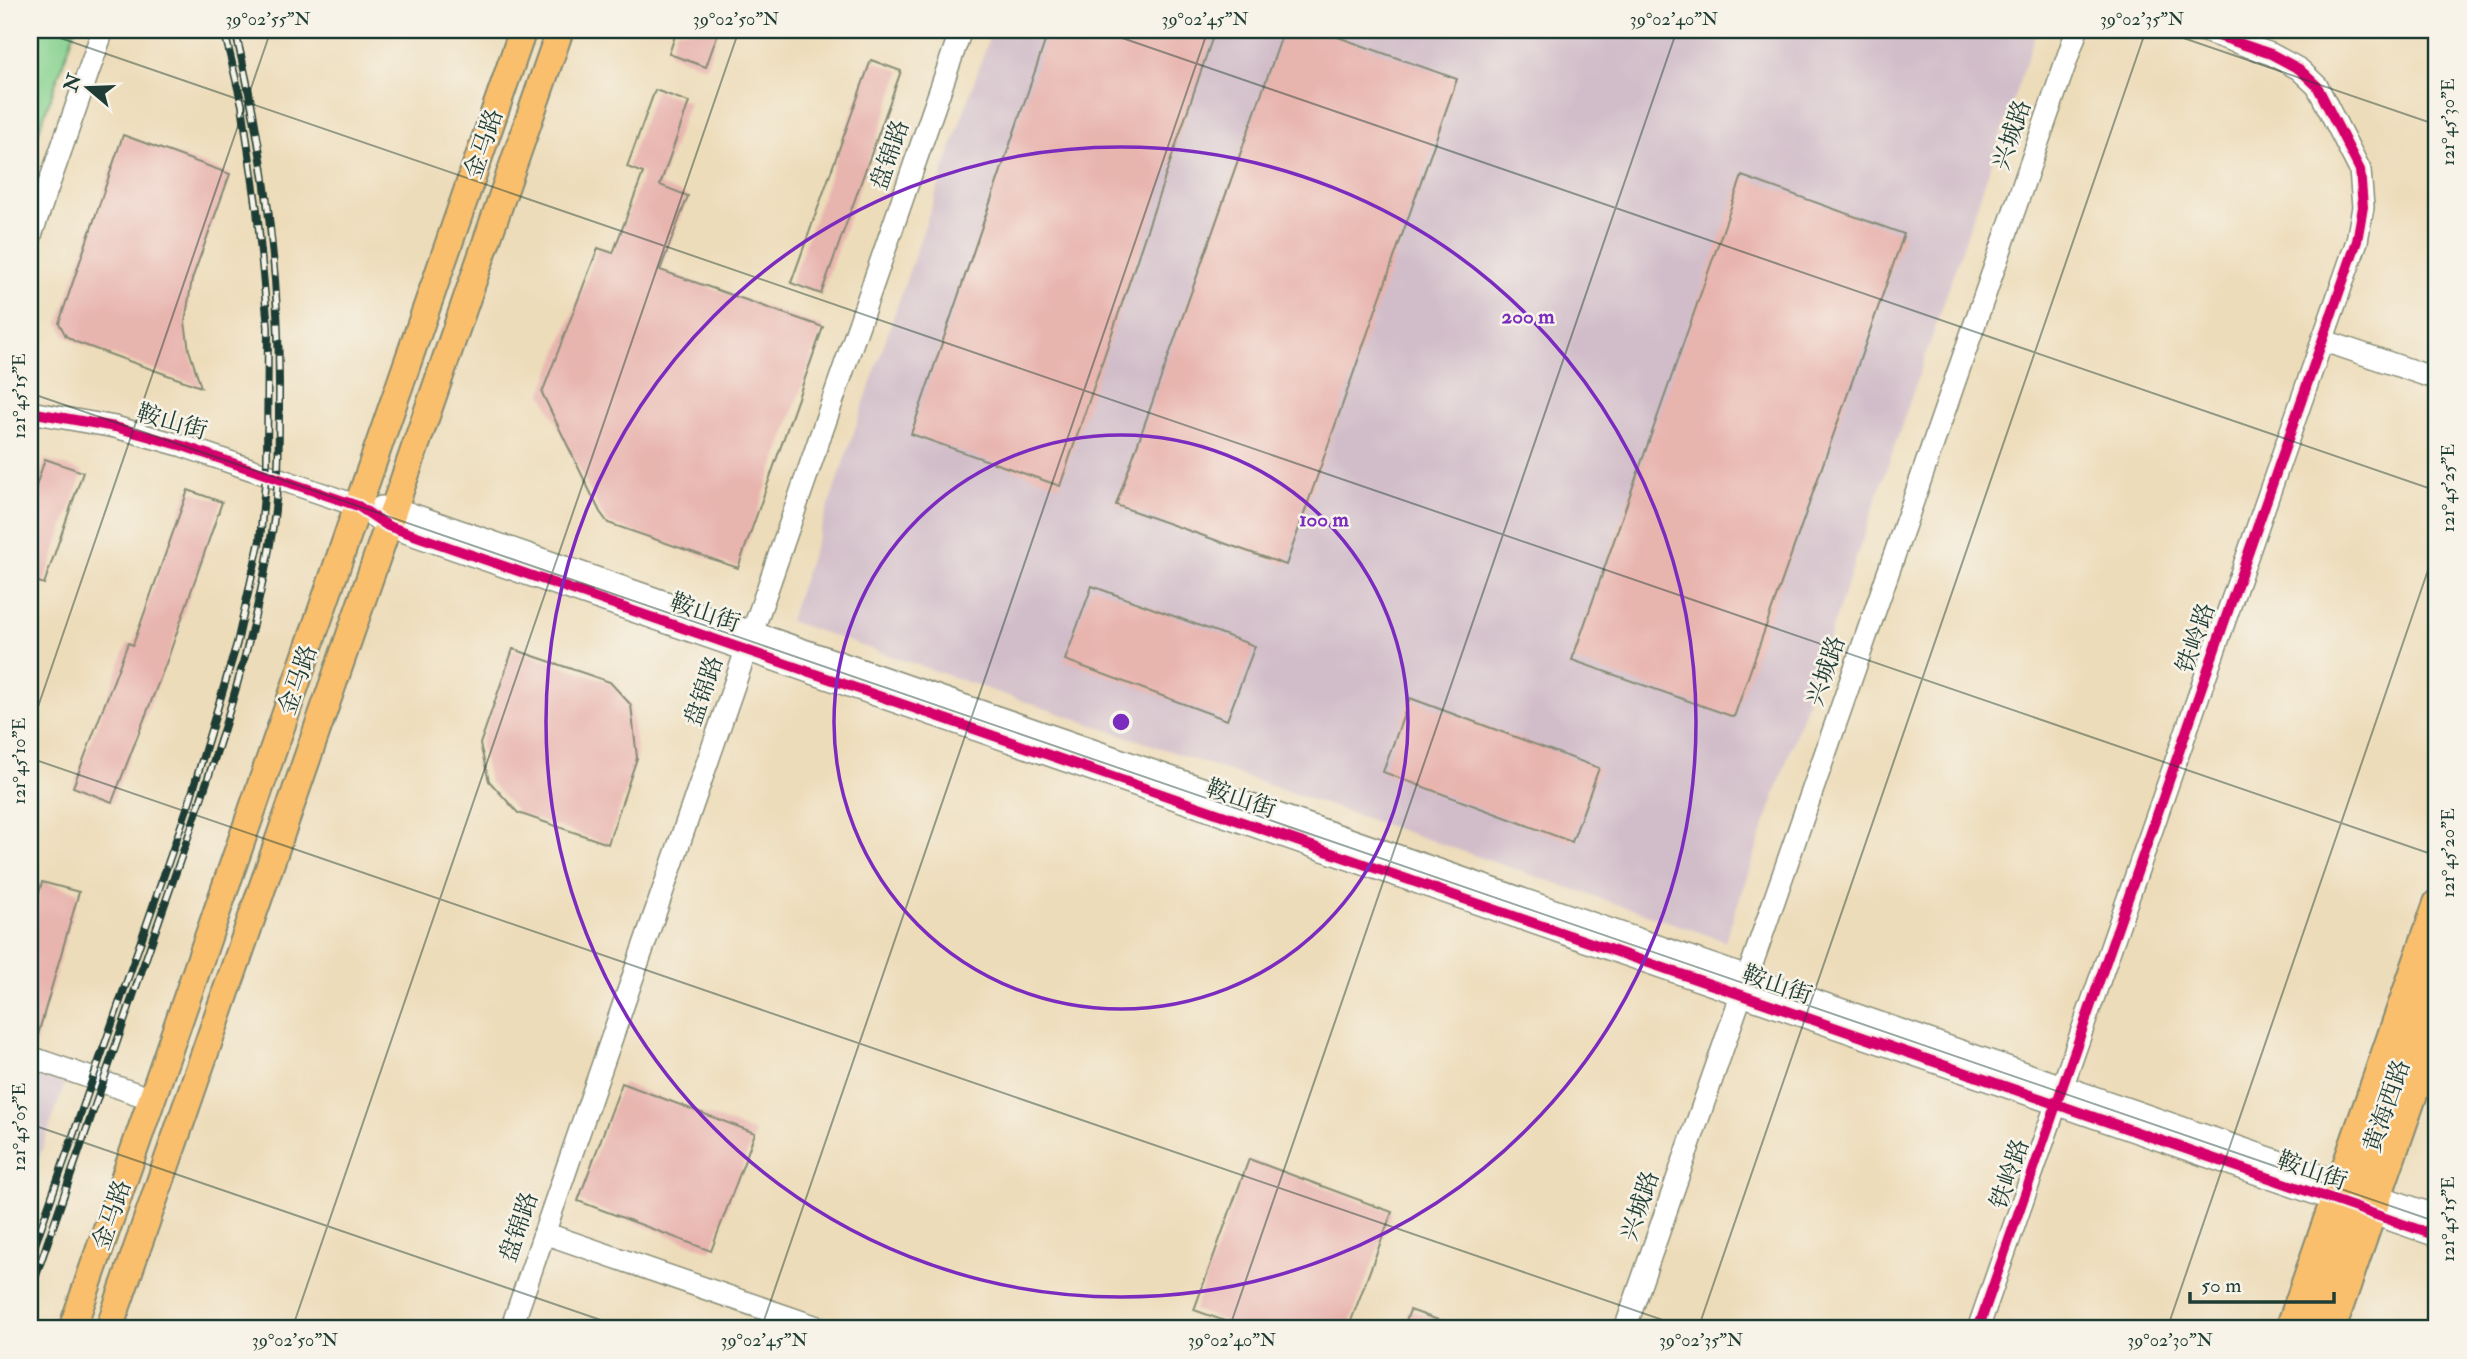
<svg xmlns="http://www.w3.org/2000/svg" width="2467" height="1359" font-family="'IM FELL Double Pica','Noto Serif SC',serif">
	<rect width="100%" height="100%" fill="#f7f3e8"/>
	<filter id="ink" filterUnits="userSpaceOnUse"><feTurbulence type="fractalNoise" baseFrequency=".0143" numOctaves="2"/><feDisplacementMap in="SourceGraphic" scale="14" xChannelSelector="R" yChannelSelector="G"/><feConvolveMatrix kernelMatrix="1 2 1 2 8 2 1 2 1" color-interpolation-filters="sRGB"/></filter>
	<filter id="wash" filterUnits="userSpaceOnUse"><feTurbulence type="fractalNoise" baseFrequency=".00686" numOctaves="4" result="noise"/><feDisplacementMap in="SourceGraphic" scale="28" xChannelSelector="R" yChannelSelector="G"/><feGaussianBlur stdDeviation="1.57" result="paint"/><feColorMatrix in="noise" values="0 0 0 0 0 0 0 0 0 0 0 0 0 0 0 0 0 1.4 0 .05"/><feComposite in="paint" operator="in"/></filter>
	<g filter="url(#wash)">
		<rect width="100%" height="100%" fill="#eddcb9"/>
		<path fill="#d1bdc9" d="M992 30H2037L1725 941 789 621Z
			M30 1071 65 1083 30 1184Z"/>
		<path fill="#87d28f" stroke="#538862" stroke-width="2" d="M30 30H75L30 155Z"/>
		<g id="blocks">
			<path fill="#e8b4ae" d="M677 30H719L706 67 669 54Z
				M1049 30H1215L1060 486 911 434Z
				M1284 30H1318L1457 79 1286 565 1116 505Z
				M871 60 901 71 821 294 791 283Z
				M655 90 689 102 660 185 688 196 660 270 823 327 738 568 608 523 600 512 542 393 598 248 613 253 643 173 627 167Z
				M123 135 230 174 192 279 185 322 189 350 201 387 76 342 66 336 59 323Z
				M1742 176 1904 234 1734 717 1572 660Z
				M45 459 83 472 44 584 30 579V504Z
				M188 490 222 502 168 658 112 802 73 787 128 643 133 645Z
				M1092 586 1255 646 1227 720 1065 660Z
				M513 649 610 682 631 705 637 758 608 844 518 813 489 781 480 744Z
				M1410 698 1599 768 1572 842 1383 772Z
				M42 882 79 892 35 1045 30 1044V927Z
				M622 1083 755 1133 711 1251 578 1201Z
				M1249 1159 1392 1212 1348 1329H1247L1194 1310Z
				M1410 1310 1458 1327V1329H1403Z"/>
		</g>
	</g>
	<g filter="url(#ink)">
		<use href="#blocks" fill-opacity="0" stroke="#868c76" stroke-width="2"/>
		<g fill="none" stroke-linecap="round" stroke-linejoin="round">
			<defs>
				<path id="minor" d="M30 238 103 30
					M2322 340 2437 379
					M30 412 115 427 183 446 358 506 388 526 2437 1236
					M381 507 394 508 2437 1216
					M30 1057 152 1099
					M544 1233 823 1329
					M511 1329 961 30
					M1625 1329 2077 30
					M1978 1329 2357 241 2363 207 2360 170 2317 86 2299 69 2271 54 2201 30"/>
				<path id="major" d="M72 1329 523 30
					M109 1329 560 30
					M2289 1329 2437 903
					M2309 1329 2437 962
					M2332 1329 2437 1028"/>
			</defs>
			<use href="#minor" stroke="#868c76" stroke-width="24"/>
			<use href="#major" stroke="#868c76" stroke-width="30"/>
			<use href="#minor" stroke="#fff" stroke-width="21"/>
			<use href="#major" stroke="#f9bf6d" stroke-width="26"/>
			<defs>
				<path id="rail" d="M30 1259 190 800 237 643 260 540 267 462 268 327 257 210 242 105 224 30
					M30 1293C74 1165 119 1037 163 909 205 789 248 669 270 544 279 496 279 448 279 400 280 275 265 152 235 30"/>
			</defs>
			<use href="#rail" stroke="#1f3d34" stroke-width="8"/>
			<use href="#rail" stroke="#f7f3e8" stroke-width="5" stroke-dasharray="16" stroke-linecap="butt"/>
			<defs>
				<path id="cycleway" d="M30 412 115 427 183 446 358 506 388 526 2437 1236
					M1978 1329 2357 241 2363 207 2360 170 2317 86 2299 69 2271 54 2201 30"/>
			</defs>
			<use href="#cycleway" stroke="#f7f3e8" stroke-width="15"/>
			<use href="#cycleway" stroke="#d6006c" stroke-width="10"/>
		</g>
	</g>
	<path fill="none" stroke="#1f3d34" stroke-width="2" stroke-opacity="0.45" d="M37 30 2437 856M1099 30 2437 491M2160 30 2437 125M30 393 2437 1222M30 730 271 30M30 758 1689 1329M30 1124 627 1329M292 1329 739 30M761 1329 1208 30M1229 1329 1677 30M1698 1329 2146 30M2167 1329 2437 544"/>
	<g fill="none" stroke="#7b2cbf" stroke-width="3.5">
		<circle cx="1121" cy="722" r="287"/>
		<circle cx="1121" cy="722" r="575"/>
	</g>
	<g text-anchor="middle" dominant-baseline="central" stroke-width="5" stroke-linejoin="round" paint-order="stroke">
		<g font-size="24" fill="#1f3d34" stroke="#f7f3e8">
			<text transform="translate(2012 135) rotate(-71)">兴城路</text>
			<text transform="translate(484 144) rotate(-71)">金马路</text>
			<text transform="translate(890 155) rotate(-71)">盘锦路</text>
			<text transform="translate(172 422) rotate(16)">鞍山街</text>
			<text transform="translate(705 613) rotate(19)">鞍山街</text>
			<text transform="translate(2196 638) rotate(-71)">铁岭路</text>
			<text transform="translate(1826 671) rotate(-71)">兴城路</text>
			<text transform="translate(298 680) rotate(-71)">金马路</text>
			<text transform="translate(704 691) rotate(-71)">盘锦路</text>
			<text transform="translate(1241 799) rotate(19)">鞍山街</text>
			<text transform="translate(1777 985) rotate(19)">鞍山街</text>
			<text transform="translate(2387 1106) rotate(-71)">黄海西路</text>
			<text transform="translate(2312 1171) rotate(19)">鞍山街</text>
			<text transform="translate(2010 1174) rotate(-71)">铁岭路</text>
			<text transform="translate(1640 1206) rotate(-71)">兴城路</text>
			<text transform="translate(112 1215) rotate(-71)">金马路</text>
			<text transform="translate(519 1227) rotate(-71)">盘锦路</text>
		</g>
	</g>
	<circle cx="1121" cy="722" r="10" fill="#7b2cbf" stroke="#f7f3e8" stroke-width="3.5"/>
	<g font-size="21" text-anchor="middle" font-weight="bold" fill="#7b2cbf" stroke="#f7f3e8" stroke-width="5" stroke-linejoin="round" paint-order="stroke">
		<text x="1528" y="323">200 m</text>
		<text x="1324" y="526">100 m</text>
	</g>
	<rect width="2467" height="1359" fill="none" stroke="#f7f3e8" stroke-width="77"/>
	<g transform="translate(88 88) rotate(289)" stroke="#f7f3e8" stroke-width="5" paint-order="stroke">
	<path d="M0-5L12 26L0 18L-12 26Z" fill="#1f3d34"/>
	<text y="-10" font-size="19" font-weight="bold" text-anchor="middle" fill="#1f3d34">N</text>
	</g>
	<path d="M2190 1292v10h144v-10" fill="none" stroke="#1f3d34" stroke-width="3.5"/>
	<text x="2201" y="1292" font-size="21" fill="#1f3d34" stroke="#f7f3e8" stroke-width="5" paint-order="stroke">50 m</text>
	<rect x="38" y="38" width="2390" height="1282" fill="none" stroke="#1f3d34" stroke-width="2.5"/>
	<g font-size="18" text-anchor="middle" fill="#1f3d34">
		<text x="268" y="25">39°02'55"N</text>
		<text x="736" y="25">39°02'50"N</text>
		<text x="1205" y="25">39°02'45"N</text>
		<text x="1674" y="25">39°02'40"N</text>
		<text x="2142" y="25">39°02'35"N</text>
		<text transform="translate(2448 122) rotate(-90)" y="6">121°45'30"E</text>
		<text transform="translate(19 396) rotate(-90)" y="6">121°45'15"E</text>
		<text transform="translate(2448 488) rotate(-90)" y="6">121°45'25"E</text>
		<text transform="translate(19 761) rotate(-90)" y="6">121°45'10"E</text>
		<text transform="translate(2448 853) rotate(-90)" y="6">121°45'20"E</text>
		<text transform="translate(19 1127) rotate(-90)" y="6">121°45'05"E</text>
		<text transform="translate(2448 1219) rotate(-90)" y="6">121°45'15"E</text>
		<text x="295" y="1346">39°02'50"N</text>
		<text x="764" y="1346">39°02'45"N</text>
		<text x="1232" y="1346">39°02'40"N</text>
		<text x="1701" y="1346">39°02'35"N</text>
		<text x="2170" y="1346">39°02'30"N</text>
	</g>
</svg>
